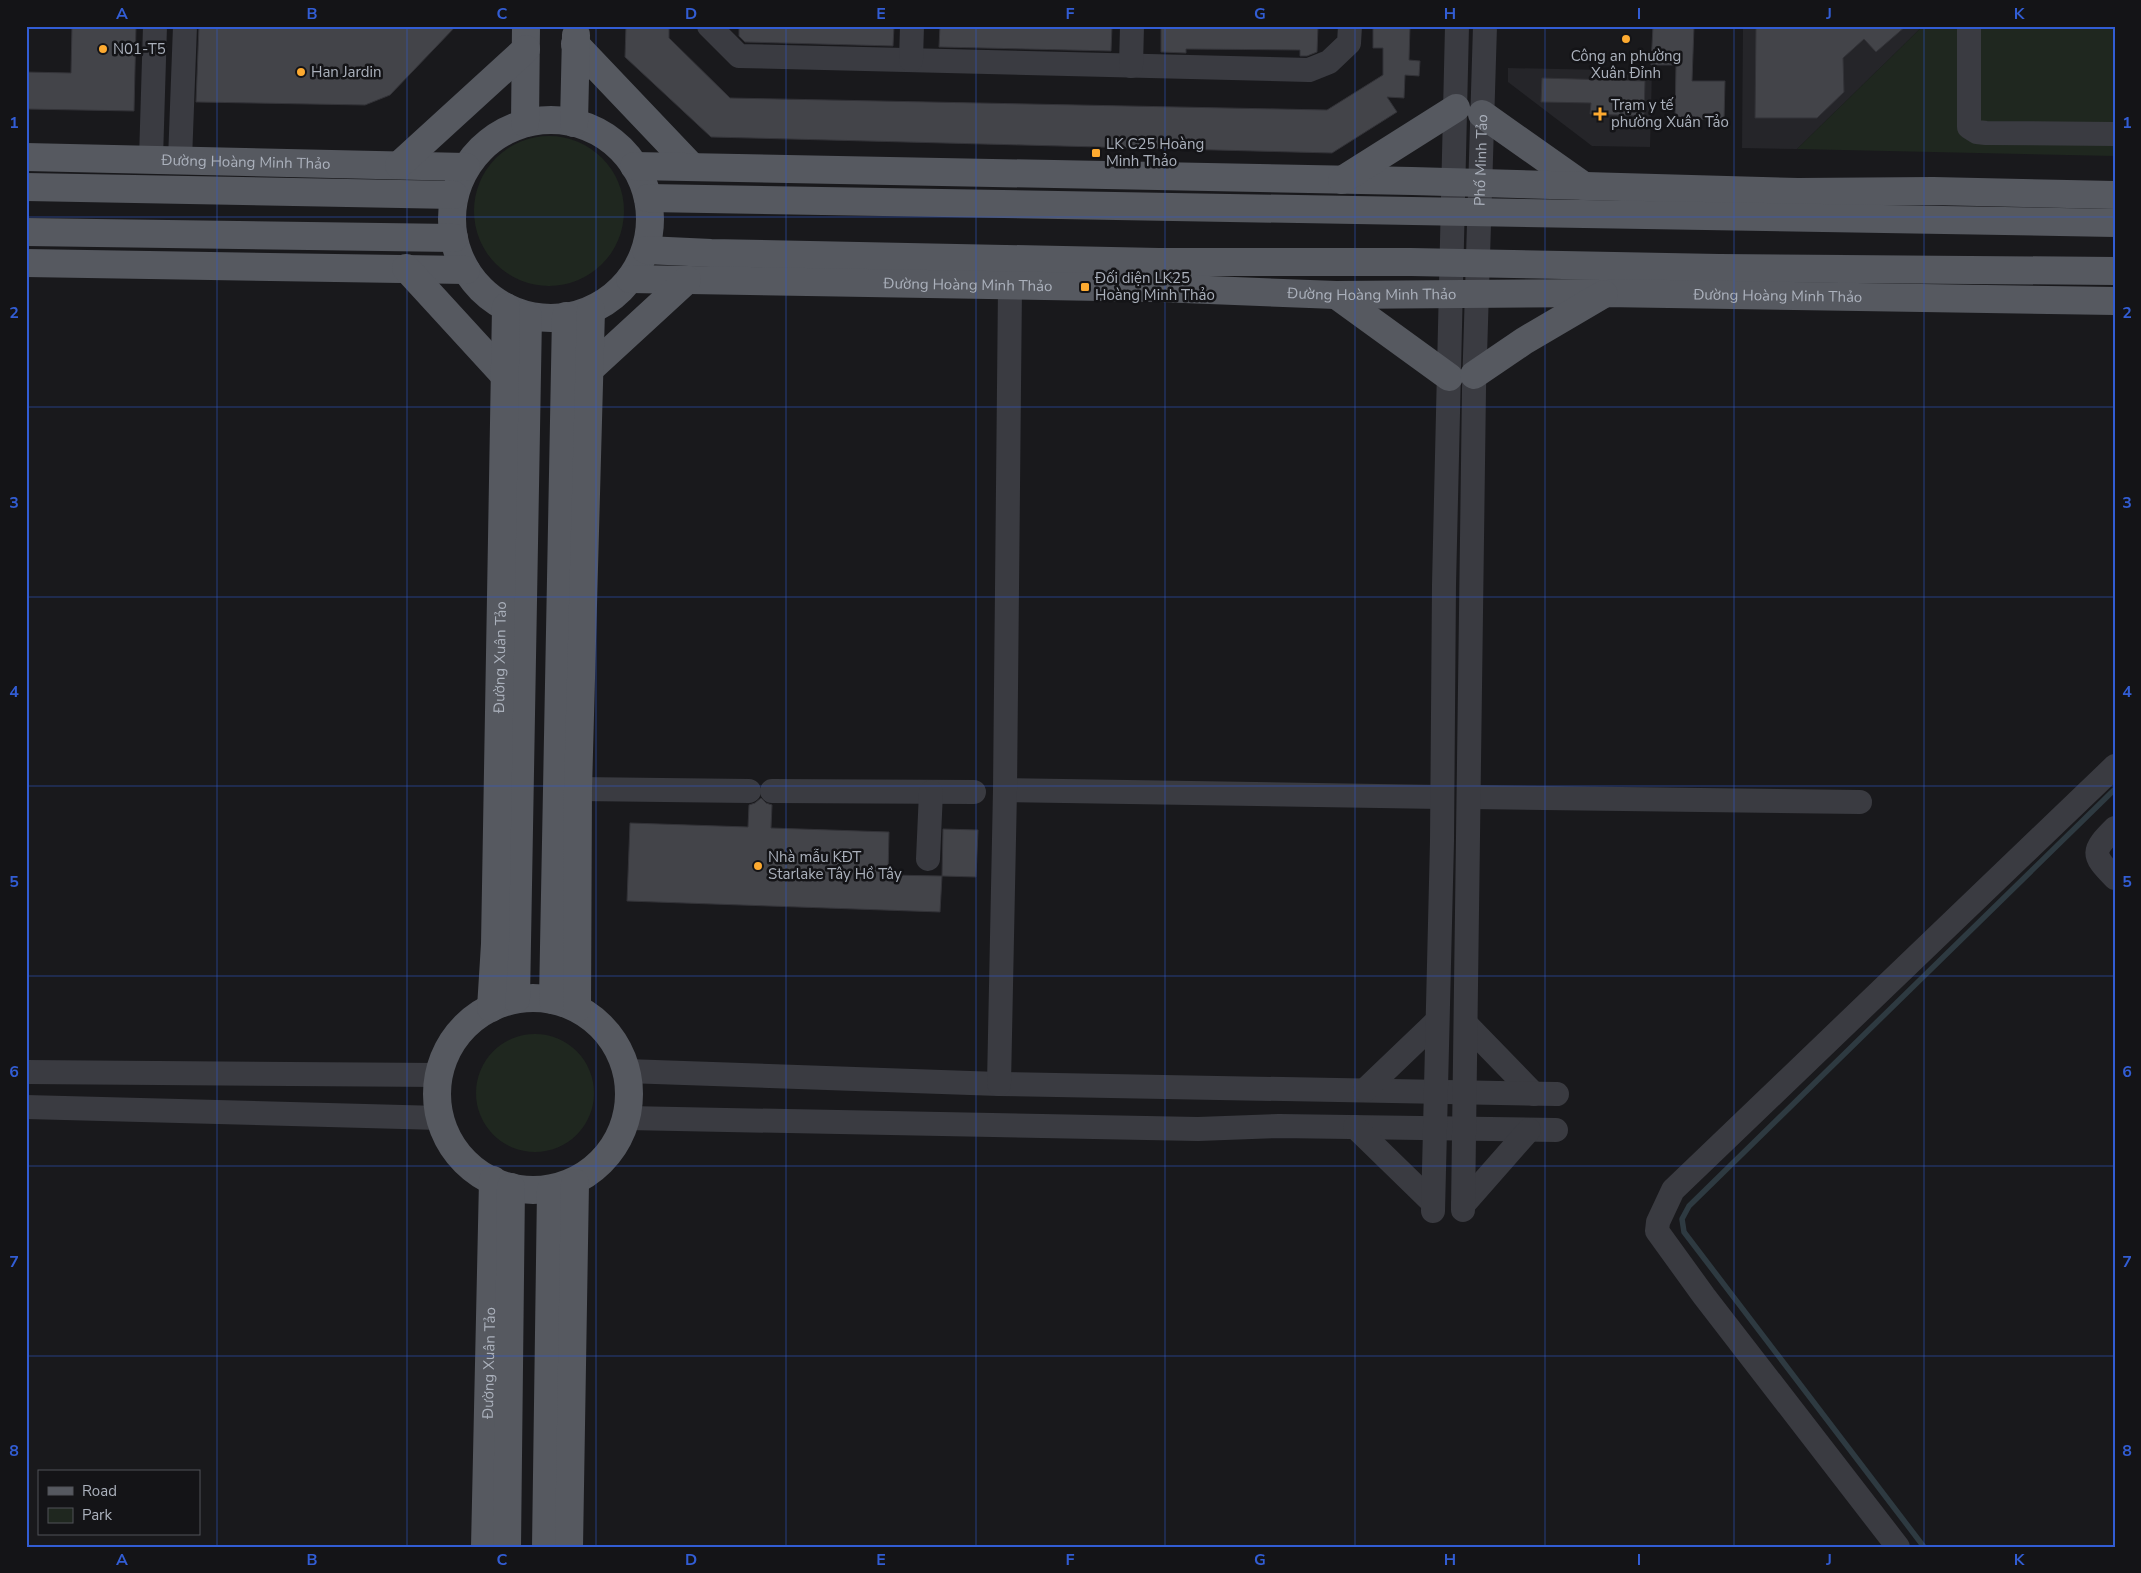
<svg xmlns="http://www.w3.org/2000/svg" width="2141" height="1573" font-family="'Nunito Sans',sans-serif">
	<rect width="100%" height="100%" fill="#19191c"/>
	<path fill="#252529" d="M1743 26H1923L1797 149 1742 148Z
		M1508 68 1652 71 1650 147 1592 146 1508 82Z"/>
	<path fill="#1f271f" d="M1923 26H2115V156L1797 149Z
		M474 211a75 75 0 1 1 150 0a75 75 0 1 1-150 0Z
		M476 1093a59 59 0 1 1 118 0a59 59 0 1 1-118 0Z"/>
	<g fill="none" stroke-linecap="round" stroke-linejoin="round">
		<path stroke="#2e3a41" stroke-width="5.5" d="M1924 1547 1684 1232 1682 1219 1689 1206 2115 789"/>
	</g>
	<path fill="#434449" stroke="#333338" d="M72 26H136L134 111 26 109V72L71 73Z
		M199 26H456L390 95 365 105 196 102Z
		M626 26H669V38L730 98 1327 110 1383 75V48H1373V26H1410L1409 60 1420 61 1419 76 1405 75 1404 98 1387 97 1397 112 1332 153 711 137 625 57Z
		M739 26H894L893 46 745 42 739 36Z
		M940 26H1112L1111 51 939 47Z
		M1161 26H1318L1317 52 1307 56H1300V50L1186 49V53L1161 52Z
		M1653 26H1694L1692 81H1725L1724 120 1675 119 1676 65H1651Z
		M1756 26H1906L1876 52 1864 39 1843 58 1844 92 1817 118H1755Z
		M1542 78 1645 81 1644 116 1590 114 1591 103 1541 102Z
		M761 798 766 803 772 805 771 828 889 832 888 875 942 876 940 912 627 901 630 823 748 827 749 805 755 803Z
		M943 829 978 830 976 877 942 876Z"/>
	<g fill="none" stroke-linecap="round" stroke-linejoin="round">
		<g stroke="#3a3b41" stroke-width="24">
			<path d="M709 26 739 56 1309 70 1329 62 1349 43 1350 26"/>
			<path d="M1969 26V127L1977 132 1986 133 2115 134"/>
			<path d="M911 60 912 26"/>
			<path d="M1131 66 1132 26"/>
			<path d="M151 159 155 26"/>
			<path d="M180 160 185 26"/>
			<path d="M578 789 749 791"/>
			<path d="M1005 790 1441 797"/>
			<path d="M772 791 974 792"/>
			<path d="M1469 797 1860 802"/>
			<path d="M2115 828C2092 851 2091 854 2115 878"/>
			<path d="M928 859 931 792"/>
			<path d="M1466 1024 1534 1094"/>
			<path d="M626 1071 999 1084 1557 1094"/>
			<path d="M26 1072 440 1075"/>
			<path d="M999 1084 1005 790 1010 286"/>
			<path d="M1365 1090 1437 1021"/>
			<path d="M26 1107 440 1118"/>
			<path d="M627 1118 1198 1129 1279 1126 1556 1130"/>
			<path d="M1355 1127 1433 1203"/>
			<path d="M1463 1205 1529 1130"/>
			<path id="s1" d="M1463 1210 1474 389 1485 26"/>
			<path d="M1433 1211 1442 841 1444 585 1457 26"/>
			<path d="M1898 1547 1704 1296 1657 1231 1658 1222 1673 1190 2115 766"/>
		</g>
		<g stroke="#565960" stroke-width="28">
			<path d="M575 44 692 167"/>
			<path d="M1482 114 1584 186"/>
			<circle cx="551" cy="219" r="99"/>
			<path d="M525 123 526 26"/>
			<path d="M574 123 576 35"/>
			<path id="s2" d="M26 157 466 167"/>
			<path d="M399 165 526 49"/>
			<path d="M634 166 1412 181 1798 192 1933 191 2115 195"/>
			<path d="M1342 180 1456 108"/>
			<path d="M26 187 454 195"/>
			<path d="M648 198 2115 223"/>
			<path d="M26 232 454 238"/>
			<path d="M646 250 711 253 1159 262H1411L1719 268 2115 271"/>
			<path d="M26 263 466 270"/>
			<path d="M406 268 505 376"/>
			<path id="s3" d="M630 279 1159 288 1336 295 1605 293 2115 301"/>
			<path d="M1336 295 1449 377"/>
			<path d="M588 371 687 280"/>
			<path d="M1474 375 1524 341 1604 294"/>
			<circle cx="533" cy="1094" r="96"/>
			<path d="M516 999 528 316"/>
			<path d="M553 1000 566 316"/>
			<path id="s4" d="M491 1008 495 944 506 307"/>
			<path d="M577 1008 578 789 591 310"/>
			<path id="s5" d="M485 1547 493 1180"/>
			<path d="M507 1547 511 1187"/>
			<path d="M546 1547 551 1190"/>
			<path d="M569 1547 575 1183"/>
		</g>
	</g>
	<path fill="none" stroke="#325dd4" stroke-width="1" stroke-opacity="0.55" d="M217 26V1547M407 26V1547M596 26V1547M786 26V1547M976 26V1547M1165 26V1547M1355 26V1547M1545 26V1547M1734 26V1547M1924 26V1547M26 217H2115M26 407H2115M26 597H2115M26 786H2115M26 976H2115M26 1166H2115M26 1356H2115"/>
	<g fill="#fdaa30" stroke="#141417" stroke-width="2">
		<circle cx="1626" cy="39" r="5"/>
		<circle cx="103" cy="49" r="5"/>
		<circle cx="301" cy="72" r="5"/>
		<path d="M1597.5 106.5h5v5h5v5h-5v5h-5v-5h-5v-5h5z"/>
		<rect x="1091" y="148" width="10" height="10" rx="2.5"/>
		<rect x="1080" y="282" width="10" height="10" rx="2.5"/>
		<circle cx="758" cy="866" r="5"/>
	</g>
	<g text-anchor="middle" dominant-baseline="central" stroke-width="5" stroke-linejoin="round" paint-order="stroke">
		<g font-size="15" fill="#abb1bc" stroke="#141417" text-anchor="start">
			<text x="113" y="49">N01-T5</text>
			<text x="1626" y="56" text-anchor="middle">Công an phường<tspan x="1626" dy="17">Xuân Đỉnh</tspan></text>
			<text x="311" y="72">Han Jardin</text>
			<text x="1611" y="105">Trạm y tế<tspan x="1611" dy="17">phường Xuân Tảo</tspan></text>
			<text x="1106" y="144">LK C25 Hoàng<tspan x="1106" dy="17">Minh Thảo</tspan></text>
			<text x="1095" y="278">Đối diện LK25<tspan x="1095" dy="17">Hoàng Minh Thảo</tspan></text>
			<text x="768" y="857">Nhà mẫu KĐT<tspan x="768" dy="17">Starlake Tây Hồ Tây</tspan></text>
		</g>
		<g font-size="15" fill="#abb1bc" stroke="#141417">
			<text stroke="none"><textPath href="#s1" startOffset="1050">Phố Minh Tảo</textPath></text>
			<text stroke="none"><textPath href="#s2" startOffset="220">Đường Hoàng Minh Thảo</textPath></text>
			<text stroke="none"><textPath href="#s3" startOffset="338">Đường Hoàng Minh Thảo</textPath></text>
			<text stroke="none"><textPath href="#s3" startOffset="742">Đường Hoàng Minh Thảo</textPath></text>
			<text stroke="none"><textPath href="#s3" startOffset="1148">Đường Hoàng Minh Thảo</textPath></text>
			<text stroke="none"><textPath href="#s4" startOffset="351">Đường Xuân Tảo</textPath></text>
			<text stroke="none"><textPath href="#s5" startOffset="184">Đường Xuân Tảo</textPath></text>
		</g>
	</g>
	<rect width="2141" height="1573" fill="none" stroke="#141417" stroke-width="55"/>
	<rect x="38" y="1470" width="162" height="65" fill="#141417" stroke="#505359"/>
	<rect x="48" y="1487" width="25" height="8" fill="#565960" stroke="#505359"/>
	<text x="82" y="1496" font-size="15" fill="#abb1bc">Road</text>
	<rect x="48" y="1508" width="25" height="15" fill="#1f271f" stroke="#505359"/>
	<text x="82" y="1520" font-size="15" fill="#abb1bc">Park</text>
	<rect x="28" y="28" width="2086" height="1518" fill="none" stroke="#325dd4" stroke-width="2"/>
	<g font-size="16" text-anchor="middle" font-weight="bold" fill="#325dd4">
		<text x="122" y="19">A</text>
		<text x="312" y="19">B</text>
		<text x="502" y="19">C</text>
		<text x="691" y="19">D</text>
		<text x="881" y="19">E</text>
		<text x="1070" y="19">F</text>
		<text x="1260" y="19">G</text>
		<text x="1450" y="19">H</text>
		<text x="1639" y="19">I</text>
		<text x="1829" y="19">J</text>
		<text x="2019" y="19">K</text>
		<text x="14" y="128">1</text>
		<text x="2127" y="128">1</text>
		<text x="14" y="318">2</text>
		<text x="2127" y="318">2</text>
		<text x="14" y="508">3</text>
		<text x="2127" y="508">3</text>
		<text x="14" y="697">4</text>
		<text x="2127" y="697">4</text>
		<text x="14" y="887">5</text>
		<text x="2127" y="887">5</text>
		<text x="14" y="1077">6</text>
		<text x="2127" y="1077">6</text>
		<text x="14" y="1267">7</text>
		<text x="2127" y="1267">7</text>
		<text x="14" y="1456">8</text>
		<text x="2127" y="1456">8</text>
		<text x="122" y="1565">A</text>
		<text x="312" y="1565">B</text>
		<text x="502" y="1565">C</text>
		<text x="691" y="1565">D</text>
		<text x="881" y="1565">E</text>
		<text x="1070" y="1565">F</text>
		<text x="1260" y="1565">G</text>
		<text x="1450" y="1565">H</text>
		<text x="1639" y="1565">I</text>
		<text x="1829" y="1565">J</text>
		<text x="2019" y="1565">K</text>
	</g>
</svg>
